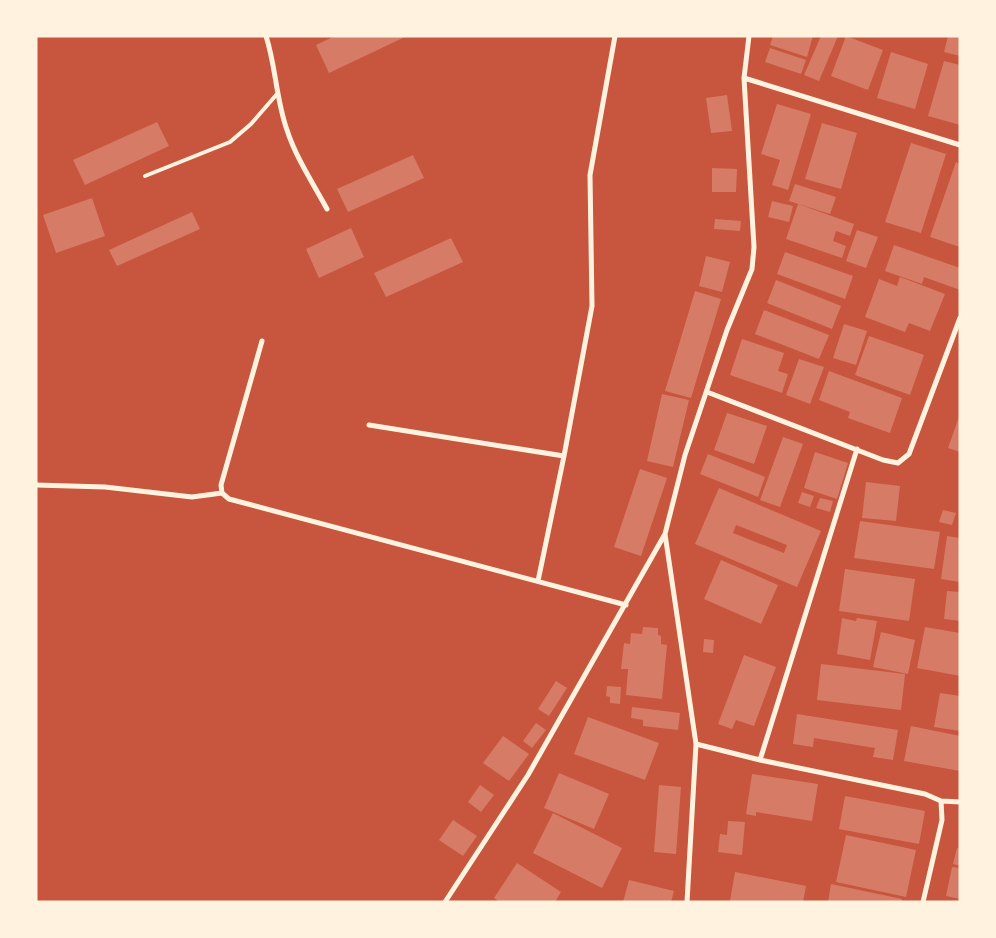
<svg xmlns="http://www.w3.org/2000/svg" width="996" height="938" font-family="'DM Sans',sans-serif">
	<rect width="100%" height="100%" fill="#c8553d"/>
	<path fill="#d67c66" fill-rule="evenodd" d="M335 36H407L329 73 316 45Z
		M773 36H813L807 57 770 45Z
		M821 36H838L819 81 804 75Z
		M846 36 883 50 868 90 831 76Z
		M948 36H960V56L944 52Z
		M770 48 806 60 801 74 765 62Z
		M891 52 928 64 915 109 877 98Z
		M944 61 960 65V125L928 116Z
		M727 95 732 131 711 133 706 98Z
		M777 104 811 114 788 190 772 185 780 160 761 154Z
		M157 122 169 146 85 185 73 160Z
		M822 123 857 133 841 189 805 179Z
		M911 143 946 154 921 233 885 222Z
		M413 155 424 178 348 212 337 189Z
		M956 162 960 164V247L930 237Z
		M712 168 737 169 736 192H712Z
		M795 184 836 197 830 214 789 201Z
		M92 198 105 236 56 253 43 215Z
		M772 201 793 206 789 222 768 217Z
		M798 204 854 224 850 236 836 231 833 241 846 246 842 258 786 239Z
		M192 212 200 229 117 266 109 250Z
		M715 219 741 221 740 231 714 229Z
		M351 228 364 257 319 278 306 249Z
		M857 230 878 237 866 268 846 261Z
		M451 238 463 262 386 297 374 273Z
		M894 245 960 268V290L924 277 922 284 885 271Z
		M785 252 853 276 845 299 777 274Z
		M706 256 730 262 722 292 699 286Z
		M900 277 945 294 930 331 909 323 905 332 865 317 879 279 897 286Z
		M776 280 841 306 832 329 767 303Z
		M695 291 721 299 691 398 665 391Z
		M764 310 829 335 819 359 755 334Z
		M844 324 867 331 856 365 833 358Z
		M869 336 924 355 910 395 855 375Z
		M742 339 784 353 778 371 788 374 782 393 730 375Z
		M799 359 824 367 810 404 786 395Z
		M829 371 902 398 890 433 848 418 850 412 819 400Z
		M662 394 689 400 673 467 647 461Z
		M727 413 767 426 754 464 714 450Z
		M960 414V452L948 448Z
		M783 437 803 444 780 507 760 500Z
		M815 452 848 463 837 499 804 488Z
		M708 454 765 477 758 497 700 474Z
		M640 469 667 478 641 556 614 547Z
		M866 482 900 486 896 521 862 518Z
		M719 488 821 531 797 587 695 544ZM736 525 787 545 784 553 733 533Z
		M802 492 814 496 810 507 798 503Z
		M820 498 833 501 830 512 816 508Z
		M943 510 956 513 952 525 939 522Z
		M860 521 940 532 934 569 854 558Z
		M947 536 960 538V582L941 579Z
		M721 560 778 585 761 624 704 599Z
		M845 569 915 579 909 621 839 611Z
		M947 591 960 592V621L944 619Z
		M842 618 856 621 857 618 877 621 870 660 837 654Z
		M643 627 658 628V635L661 636V644L667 645 662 699 626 695 628 669H621L624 643 630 644 631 633 642 634Z
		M925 627 960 633V676L917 668Z
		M881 632 915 640 908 674 873 667Z
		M704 639 714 640 713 653 703 652Z
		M744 655 776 667 754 726 736 720 732 729 718 724Z
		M821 664 905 674 901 710 817 700Z
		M556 681 567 688 549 716 538 709Z
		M607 686 621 687 620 704 610 703V697L606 696Z
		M940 693 960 696V731L934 727Z
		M632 707 680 713 678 730 643 726V720L631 718Z
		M797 714 898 730 893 760 873 757 875 748 814 738 813 747 793 744Z
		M588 717 659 743 645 780 574 754Z
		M536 723 546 730 532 748 523 741Z
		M911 726 960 736V771L904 761Z
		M503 736 529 754 509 781 483 763Z
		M559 773 609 794 594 829 544 808Z
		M752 774 818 784 812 821 756 812V816L746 814Z
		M480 785 494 795 481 812 468 802Z
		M659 785 681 787 676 854 654 852Z
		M845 796 925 811 919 844 839 829Z
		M553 813 622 848 602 888 533 853Z
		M453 820 477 836 463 856 439 840Z
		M728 821 745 822 742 855 718 852 720 834 727 835Z
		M846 835 916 850 906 897 836 882Z
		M957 848 960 849V866L953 864Z
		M517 863 561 892 555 902H500L494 898Z
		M952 867 960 868V899L946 896Z
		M735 872 806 886 803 902 730 901Z
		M629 880 674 891 671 902H623Z
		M831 884 902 899 901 902H828Z"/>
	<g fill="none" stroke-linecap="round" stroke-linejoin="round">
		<path stroke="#fff3e0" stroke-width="4" d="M145 176 230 142 251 124 277 94"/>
		<path stroke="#fff3e0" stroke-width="5" d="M266 36C276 67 276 99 287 130 296 158 313 183 327 209
			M749 36 744 78 754 247 752 269 727 330 685 455 665 534 696 744 760 760 925 794 941 801 942 820 923 902
			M744 78 960 145
			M262 341 221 485 222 493 229 499 626 605
			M707 392 883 460 898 463 909 454 960 318
			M369 425 564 456
			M36 485 105 487 192 497 222 493
			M538 581 564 456 592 306 590 175 615 36
			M760 760 857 449
			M941 801 960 802
			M445 902 528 775 665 534
			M687 902 696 744"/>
	</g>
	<rect width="996" height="938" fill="none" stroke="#fff3e0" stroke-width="75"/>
</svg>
